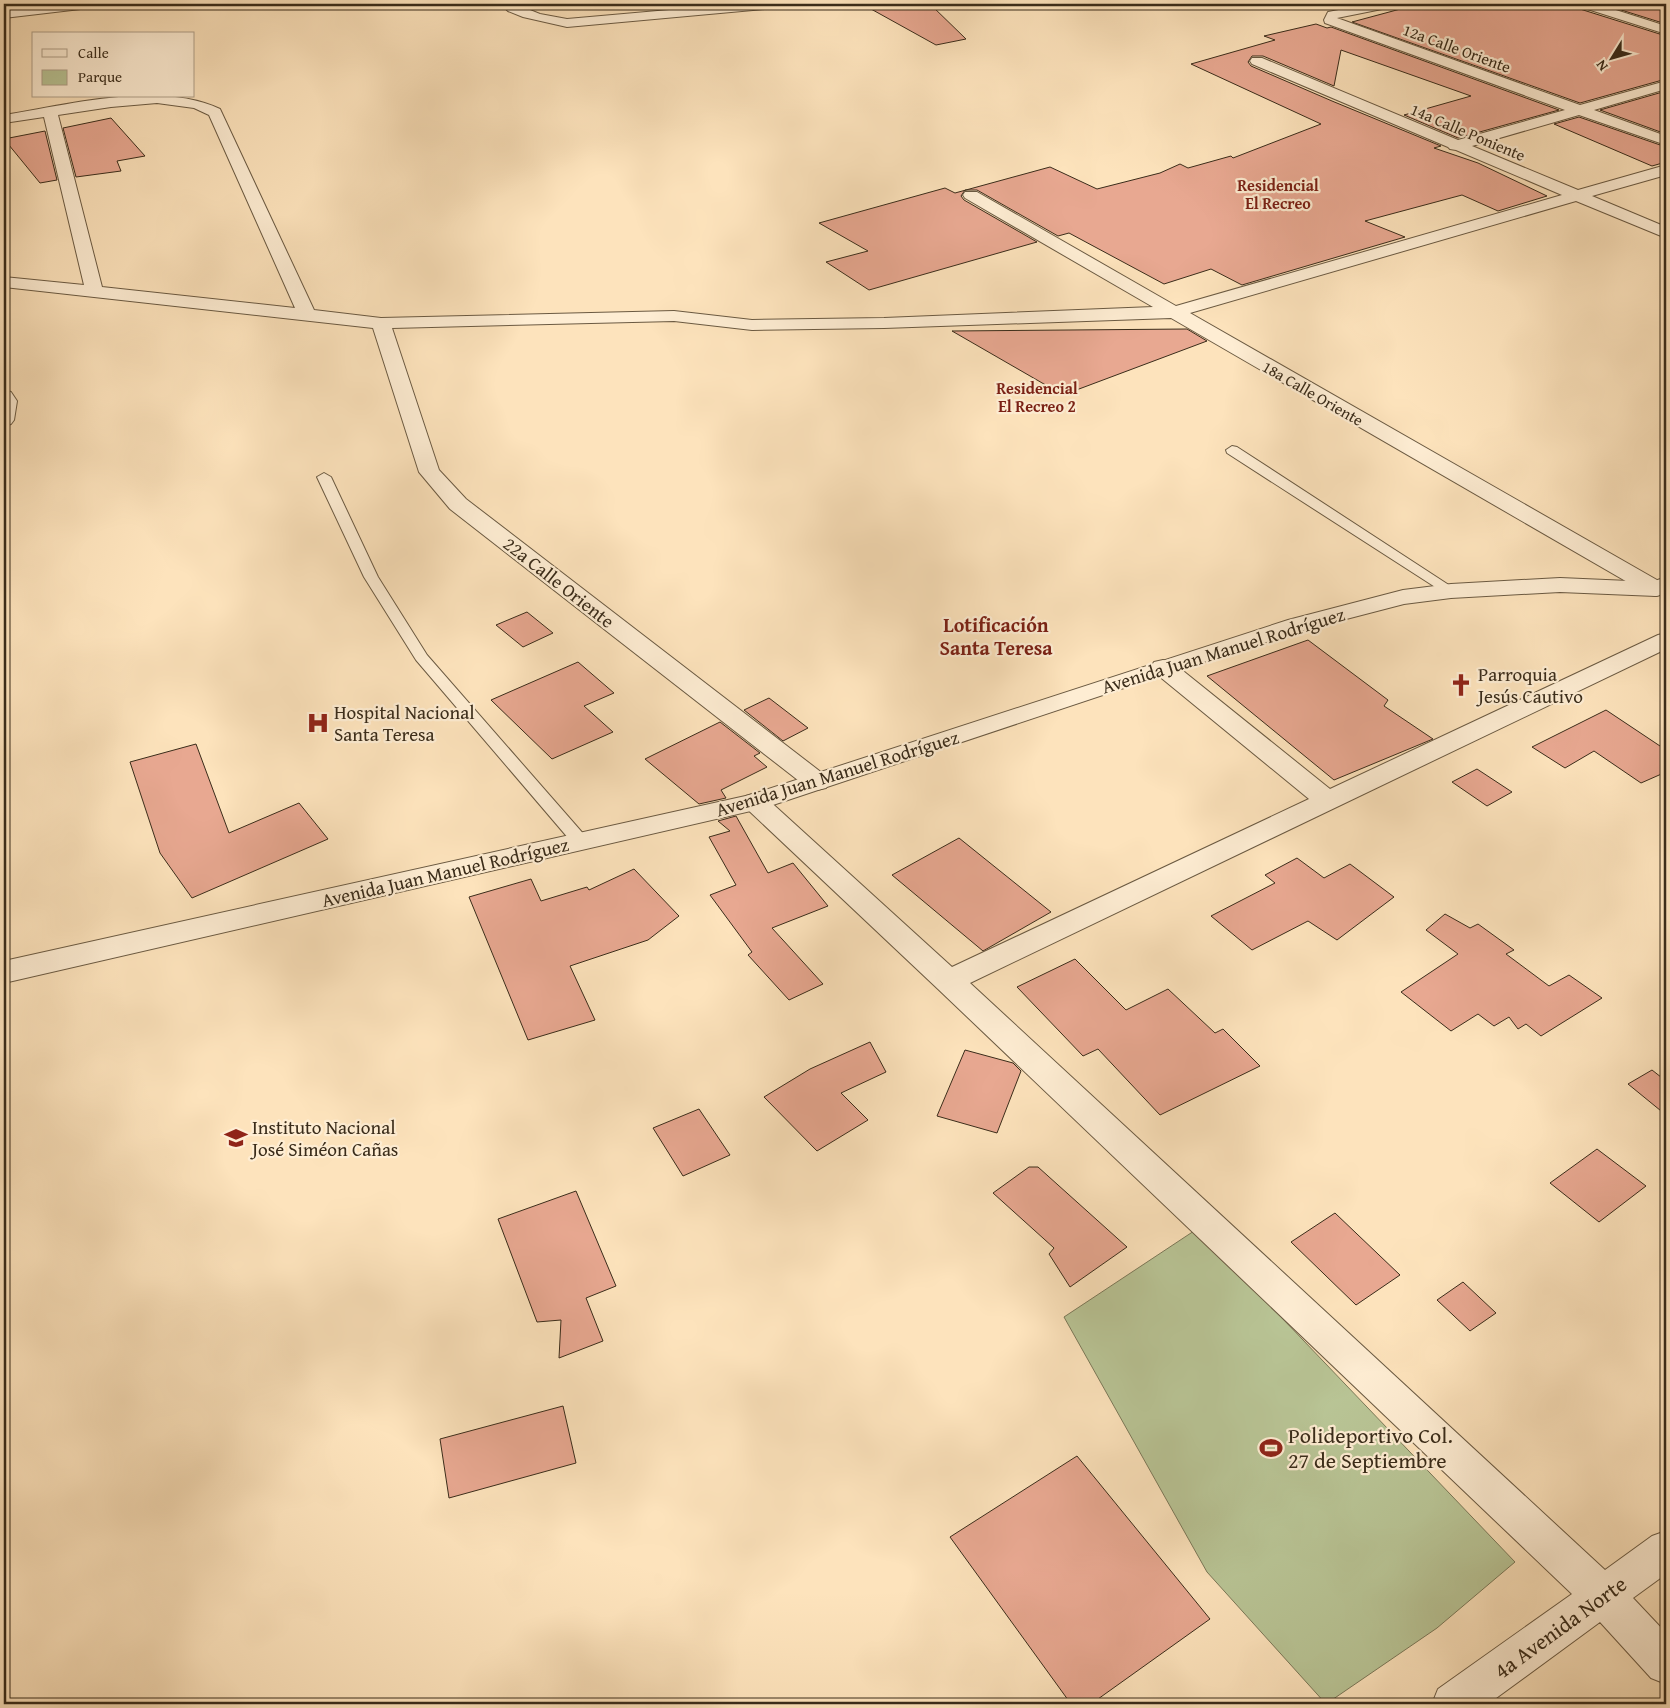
<svg xmlns="http://www.w3.org/2000/svg" width="1670" height="1708" font-family="'Gentium Book Plus',serif">
	<rect width="100%" height="100%" fill="#fde3bc"/>
	<filter id="stains"><feTurbulence type="fractalNoise" baseFrequency=".004" numOctaves="4"/><feColorMatrix values="0 0 0 0 .2 0 0 0 0 .09 0 0 0 0 .02 0 0 0 .5 -.17"/></filter>
	<radialGradient id="worn" r=".72"><stop offset=".6" stop-color="#630" stop-opacity="0"/><stop offset="1" stop-color="#630" stop-opacity=".3"/></radialGradient>
	<path fill="#b9c596" stroke="#7a7858" d="M1197 1229 1515 1562 1437 1628 1326 1704 1207 1572 1064 1317Z"/>
	<path fill="#e8a891" stroke="#3a2c1a" d="M862 4H930L966 39 936 45Z
		M1419 4H1577L1580 9 1666 36V79L1580 103 1352 22Z
		M1602 4H1666V24Z
		M1316 24 1327 28 1331 27 1559 110 1458 138 1404 115 1471 96 1341 50 1334 86 1263 56H1252L1248 62 1251 66 1332 101 1441 146 1434 148 1478 163 1547 196 1498 211 1462 195 1365 221 1405 237 1242 285 1211 269 1164 284 1069 233 1058 236 977 190H965L961 196 964 200 1037 242 869 290 826 262 868 251 819 223 945 188 955 193 1050 167 1097 189 1160 173 1180 164 1188 168 1231 156 1233 158 1321 124 1191 64 1275 40 1264 36Z
		M1666 91V134L1600 110Z
		M1579 117 1666 147V162L1652 166 1554 124Z
		M111 118 145 156 117 161 121 171 76 177 63 128Z
		M45 131 57 180 40 183 4 139Z
		M1187 329 1207 341 1063 395 952 331Z
		M527 612 553 633 523 647 496 625Z
		M1308 640 1388 700 1384 706 1433 739 1334 780 1207 676Z
		M578 662 614 693 584 706 613 732 552 759 491 700Z
		M769 698 808 728 783 741 744 710Z
		M1606 710 1666 750V772L1641 783 1594 751 1565 768 1532 747Z
		M720 722 760 753 754 756 767 767 721 790 726 798 699 804 645 759Z
		M196 744 229 833 299 803 328 839 192 898 160 853 130 762Z
		M1477 769 1512 792 1487 806 1452 782Z
		M736 816 768 873 793 863 828 906 772 928 823 984 789 1000 748 955 752 952 710 895 736 885 709 837 730 831 718 821Z
		M959 838 1051 912 983 951 892 875Z
		M1297 858 1324 878 1350 864 1394 897 1337 940 1308 921 1252 950 1211 916 1275 883 1265 875Z
		M634 869 679 916 648 940 570 966 595 1020 528 1040 469 897 531 879 541 901 587 887 589 890Z
		M1445 914 1470 928 1478 924 1514 950 1506 954 1549 986 1569 975 1602 998 1541 1036 1526 1024 1518 1029 1509 1017 1494 1026 1478 1014 1451 1031 1401 992 1458 954 1426 930Z
		M1075 959 1126 1010 1168 989 1215 1033 1223 1029 1260 1066 1160 1115 1098 1049 1083 1056 1017 987Z
		M870 1042 886 1072 841 1093 868 1120 817 1151 764 1097 810 1069Z
		M965 1050 1013 1063 1021 1071 997 1133 937 1116Z
		M1652 1070 1666 1081V1115L1628 1084Z
		M699 1109 730 1155 683 1176 653 1128Z
		M1597 1149 1646 1186 1599 1222 1550 1183Z
		M1029 1167H1038L1127 1247 1070 1287 1049 1254 1054 1248 993 1193Z
		M576 1191 616 1286 586 1298 603 1341 559 1358 561 1320 537 1322 498 1219Z
		M1335 1213 1400 1275 1356 1305 1291 1242Z
		M1463 1282 1496 1313 1470 1331 1437 1300Z
		M563 1406 576 1463 449 1498 440 1439Z
		M1077 1456 1210 1619 1091 1704H1071L950 1537Z"/>
	<g fill="none" stroke-linecap="round" stroke-linejoin="round">
		<defs>
			<path id="service" d="M1232 446 1237 447 1458 591 1456 594H1446L1227 453 1226 450Z
				M324 473 331 477 378 577 427 655 587 838 590 842 587 846 581 848 575 846 416 660 364 577 317 477Z"/>
			<path id="minor" d="M59 4H95L89 8 4 18V10Z
				M501 4H515L540 14 567 19 737 4H782L776 8 567 27 523 17 508 11Z
				M1370 4H1394L1392 7 1337 18 1580 105 1666 81V89L1594 110 1666 136V145L1579 115 1472 146 1578 190 1666 165V175L1592 196 1666 227V238L1576 201 1190 313 1664 584 1666 587 1664 594 1656 596 1648 594 1171 318 884 328 752 330 674 321 392 328 439 470 466 499 826 776 830 782 826 788 817 790 808 788 450 509 419 472 373 328 4 287V277L84 285 44 117 4 123V115C68 105 160 80 220 109L314 310 381 318 674 311 752 320 884 318 1153 307 965 198 963 195 965 192H977L1176 306 1562 195 1456 150 1450 149 1448 147 1252 64 1250 61 1252 58H1262L1458 140 1565 110 1325 23 1324 20 1328 12ZM157 103 194 108 209 115 295 308 102 287 58 115 111 107Z
				M1579 4H1597L1666 26V34L1581 7Z
				M4 390 11 392 17 401 14 420 11 424 4 426Z
				M1666 633V649L970 983 1605 1570 1652 1536 1666 1531V1574L1633 1598 1666 1633V1684L1651 1678 1600 1622 1488 1704H1432L1438 1689 1572 1594 938 989 746 808 742 802 746 796 755 793 764 796 952 967 1309 799 1154 672 1151 667 1154 662 1163 660 1172 662 1330 789 1658 635Z"/>
			<path id="tertiary" d="M1666 577V593L1656 596 1560 592 1451 598 1404 604 1304 630 1172 672 764 808 4 983V961L750 795 1288 620 1403 590 1451 584 1560 578 1652 582Z"/>
		</defs>
		<use href="#service" stroke="#6b5a42" stroke-width="2"/>
		<use href="#minor" stroke="#6b5a42" stroke-width="2"/>
		<use href="#tertiary" stroke="#6b5a42" stroke-width="2"/>
		<use href="#service" fill="#feedd3" fill-rule="evenodd"/>
		<use href="#minor" fill="#feedd3" fill-rule="evenodd"/>
		<use href="#tertiary" fill="#feedd3" fill-rule="evenodd"/>
	</g>
	<defs>
		<symbol id="church-bare" viewBox="-9 -9 18 18"><path d="M-1.2-6h2.4v3.5h3.3v2.4h-3.3V6h-2.4V-.1h-3.3v-2.4h3.3Z" fill="#8f2418" stroke="#feedd3" stroke-width="2.5" paint-order="stroke"/></symbol>
		<symbol id="hospital-bare" viewBox="-9 -9 18 18"><path d="M-5-5h3v3.5h4V-5h3V5h-3V1.5h-4V5h-3Z" fill="#8f2418" stroke="#feedd3" stroke-width="2.5" paint-order="stroke"/></symbol>
		<symbol id="school-bare" viewBox="-9 -9 18 18"><path d="M0-5L7-2L0 1L-7-2ZM-4 1L0 2.5L4 1V4Q0 6-4 4Z" fill="#8f2418" stroke="#feedd3" stroke-width="2.5" paint-order="stroke"/></symbol>
		<symbol id="stadium-bare" viewBox="-9 -9 18 18"><path d="M0-5a6.5 5 0 1 0 0 10a6.5 5 0 1 0 0-10ZM-3.5-1.8h7v3.6h-7Z" fill="#8f2418" stroke="#feedd3" stroke-width="2.5" paint-order="stroke"/></symbol>
	</defs>
	<g fill-rule="evenodd">
		<use href="#church-bare" x="1445" y="669" width="32" height="32"/>
		<use href="#hospital-bare" x="302" y="707" width="32" height="32"/>
		<use href="#school-bare" x="220" y="1122" width="32" height="32"/>
		<use href="#stadium-bare" x="1255" y="1432" width="32" height="32"/>
	</g>
	<g text-anchor="middle" dominant-baseline="central" stroke-width="4.5" stroke-linejoin="round" paint-order="stroke">
		<g font-size="16" fill="#3a2c1a" stroke="#feedd3">
			<text transform="translate(1457 48) rotate(20)">12a Calle Oriente</text>
			<text transform="translate(1468 132) rotate(23)">14a Calle Poniente</text>
			<text transform="translate(1313 393) rotate(30)">18a Calle Oriente</text>
		</g>
		<g font-size="16" font-weight="bold" fill="#7a1f14" stroke="#feedd3">
			<text x="1278" y="185">Residencial<tspan x="1278" dy="18">El Recreo</tspan></text>
			<text x="1037" y="388">Residencial<tspan x="1037" dy="18">El Recreo 2</tspan></text>
		</g>
		<g font-size="19" fill="#3a2c1a" stroke="#feedd3">
			<text transform="translate(559 582) rotate(38)">22a Calle Oriente</text>
			<text transform="translate(1223 650) rotate(-17)">Avenida Juan Manuel Rodríguez</text>
			<text transform="translate(837 773) rotate(-17)">Avenida Juan Manuel Rodríguez</text>
			<text transform="translate(445 872) rotate(-13)">Avenida Juan Manuel Rodríguez</text>
		</g>
		<g font-size="19" fill="#3a2c1a" stroke="#feedd3" text-anchor="start">
			<text x="1478" y="674">Parroquia<tspan x="1478" dy="22">Jesús Cautivo</tspan></text>
			<text x="334" y="712">Hospital Nacional<tspan x="334" dy="22">Santa Teresa</tspan></text>
			<text x="252" y="1127">Instituto Nacional<tspan x="252" dy="22">José Siméon Cañas</tspan></text>
		</g>
		<g font-size="20" font-weight="bold" fill="#7a1f14" stroke="#feedd3">
			<text x="996" y="624">Lotificación<tspan x="996" dy="23">Santa Teresa</tspan></text>
		</g>
		<g font-size="22" fill="#3a2c1a" stroke="#feedd3" text-anchor="start">
			<text x="1288" y="1435">Polideportivo Col.<tspan x="1288" dy="25">27 de Septiembre</tspan></text>
		</g>
		<g font-size="22" fill="#3a2c1a" stroke="#feedd3">
			<text transform="translate(1560 1627) rotate(-36)">4a Avenida Norte</text>
		</g>
	</g>
	<rect width="1670" height="1708" fill="none" stroke="#fde3bc" stroke-width="20"/>
	<rect x="5" y="5" width="1660" height="1698" fill="none" stroke="#3a2c1a" stroke-width="2.5"/>
	<rect x="10" y="10" width="1650" height="1688" fill="none" stroke="#3a2c1a"/>
	<rect x="32" y="32" width="162" height="65" fill="#feedd3" stroke="#b0a089"/>
	<rect x="42" y="49" width="25" height="8" fill="#feedd3" stroke="#b0a089"/>
	<text x="78" y="58" font-size="15" fill="#3a2c1a">Calle</text>
	<rect x="42" y="70" width="25" height="15" fill="#b9c596" stroke="#b0a089"/>
	<text x="78" y="82" font-size="15" fill="#3a2c1a">Parque</text>
	<g transform="translate(1612 58) rotate(233)" stroke="#feedd3" stroke-width="4" paint-order="stroke">
	<path d="M0-4L9 19L0 12L-9 19Z" fill="#3a2c1a"/>
	<text y="-8" font-size="14" font-weight="bold" text-anchor="middle" fill="#3a2c1a">N</text>
	</g>
	<rect width="100%" height="100%" filter="url(#stains)"/>
	<rect width="100%" height="100%" fill="url(#worn)"/>
</svg>
